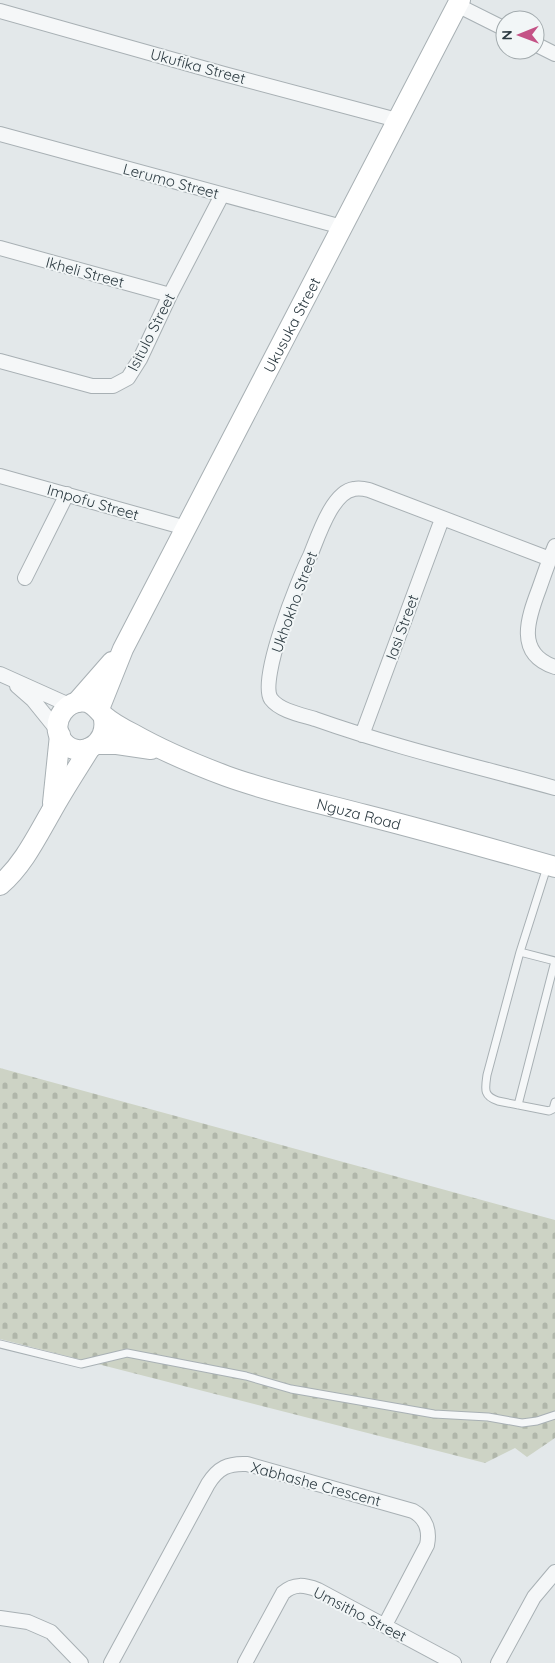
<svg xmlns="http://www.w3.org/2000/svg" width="555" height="1663" font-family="Quicksand,sans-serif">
	<defs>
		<pattern id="cemetery-stones" width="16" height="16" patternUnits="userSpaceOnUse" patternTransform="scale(1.25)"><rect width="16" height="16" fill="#cdd3c5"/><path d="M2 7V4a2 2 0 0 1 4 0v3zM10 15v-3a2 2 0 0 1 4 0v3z" fill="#b0b6aa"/></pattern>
	</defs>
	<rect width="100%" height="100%" fill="#e3e8ea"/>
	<path fill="url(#cemetery-stones)" d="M0 1068 555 1220V1438L527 1457 515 1448 485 1463 0 1339Z"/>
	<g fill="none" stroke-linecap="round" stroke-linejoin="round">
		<defs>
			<path id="lane" d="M547 867 520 952 487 1075C485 1089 483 1096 498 1101L549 1111 553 1109 555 1102
				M520 952 555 961
				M518 1105 555 961
				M0 1344 81 1364 127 1353 246 1376 291 1389 434 1414 488 1417 522 1423 537 1421 555 1415"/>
			<path id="street" d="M457 5 505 29
				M0 11 224 74 397 120
				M535 44 555 54
				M0 134 342 227
				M0 248 170 295
				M0 361 92 386H113L128 378 140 359 170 295 222 195
				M0 476 186 528
				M555 546C549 560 544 575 539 589 528 618 515 654 555 667
				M550 559 369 490C365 489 359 488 354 489 332 492 318 537 310 556 299 578 258 680 271 699 280 711 302 715 315 719 394 747 475 766 555 788
				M25 578 67 494
				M0 674 69 705
				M17 686 33 700 58 731
				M362 735 442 519
				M0 1618 28 1622 51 1632 81 1663
				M111 1663 208 1484C218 1468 228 1463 247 1464L413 1511C426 1518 430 1531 427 1545L385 1625
				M245 1663 283 1593C294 1583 305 1585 318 1590L454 1663
				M498 1663 534 1597 555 1572"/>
			<g id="secondary">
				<path d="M77 702 112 662"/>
				<path id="s1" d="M99 709 123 649 460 0"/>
				<path id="s2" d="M103 715C112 745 76 763 61 739 50 721 67 698 87 702 96 705 98 711 104 716 112 723 123 729 133 734 163 751 194 764 226 776 270 792 320 803 365 815 428 831 492 849 555 867"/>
				<path d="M97 744H117L151 749"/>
				<path d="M53 803 60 735"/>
				<path d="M0 885C23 865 36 838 51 812 63 790 77 769 90 748"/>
			</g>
		</defs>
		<use href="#lane" stroke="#a8b0b4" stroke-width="9"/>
		<use href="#street" stroke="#a8b0b4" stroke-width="16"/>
		<use href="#secondary" stroke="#a8b0b4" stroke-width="22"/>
		<use href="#lane" stroke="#f5f7f8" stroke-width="7"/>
		<use href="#street" stroke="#f5f7f8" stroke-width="14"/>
		<use href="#secondary" stroke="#fff" stroke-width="20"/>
	</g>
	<g text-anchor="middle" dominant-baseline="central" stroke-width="4" stroke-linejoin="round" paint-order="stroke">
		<g font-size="15" fill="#2c3a41" stroke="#f2f6f7">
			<text transform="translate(198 66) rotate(15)">Ukufika Street</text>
			<text transform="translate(171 181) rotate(15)">Lerumo Street</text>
			<text transform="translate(85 272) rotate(15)">Ikheli Street</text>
			<text stroke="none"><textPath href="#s1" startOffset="430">Ukusuka Street</textPath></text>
			<text transform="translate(151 332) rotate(-63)">Isitulo Street</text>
			<text transform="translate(93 502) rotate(16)">Impofu Street</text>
			<text transform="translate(294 602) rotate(-70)">Ukhokho Street</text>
			<text transform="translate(402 627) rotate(-70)">Iasi Street</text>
			<text stroke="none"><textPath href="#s2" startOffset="425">Nguza Road</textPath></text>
			<text transform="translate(316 1484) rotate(15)">Xabhashe Crescent</text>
			<text transform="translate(360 1614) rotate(27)">Umsitho Street</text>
		</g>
	</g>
	<g transform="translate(520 35) rotate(269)"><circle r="24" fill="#f2f6f7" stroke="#a3abae"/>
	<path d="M0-4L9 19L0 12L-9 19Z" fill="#c45286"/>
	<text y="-8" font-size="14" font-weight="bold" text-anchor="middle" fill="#2c3a41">N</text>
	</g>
</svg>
